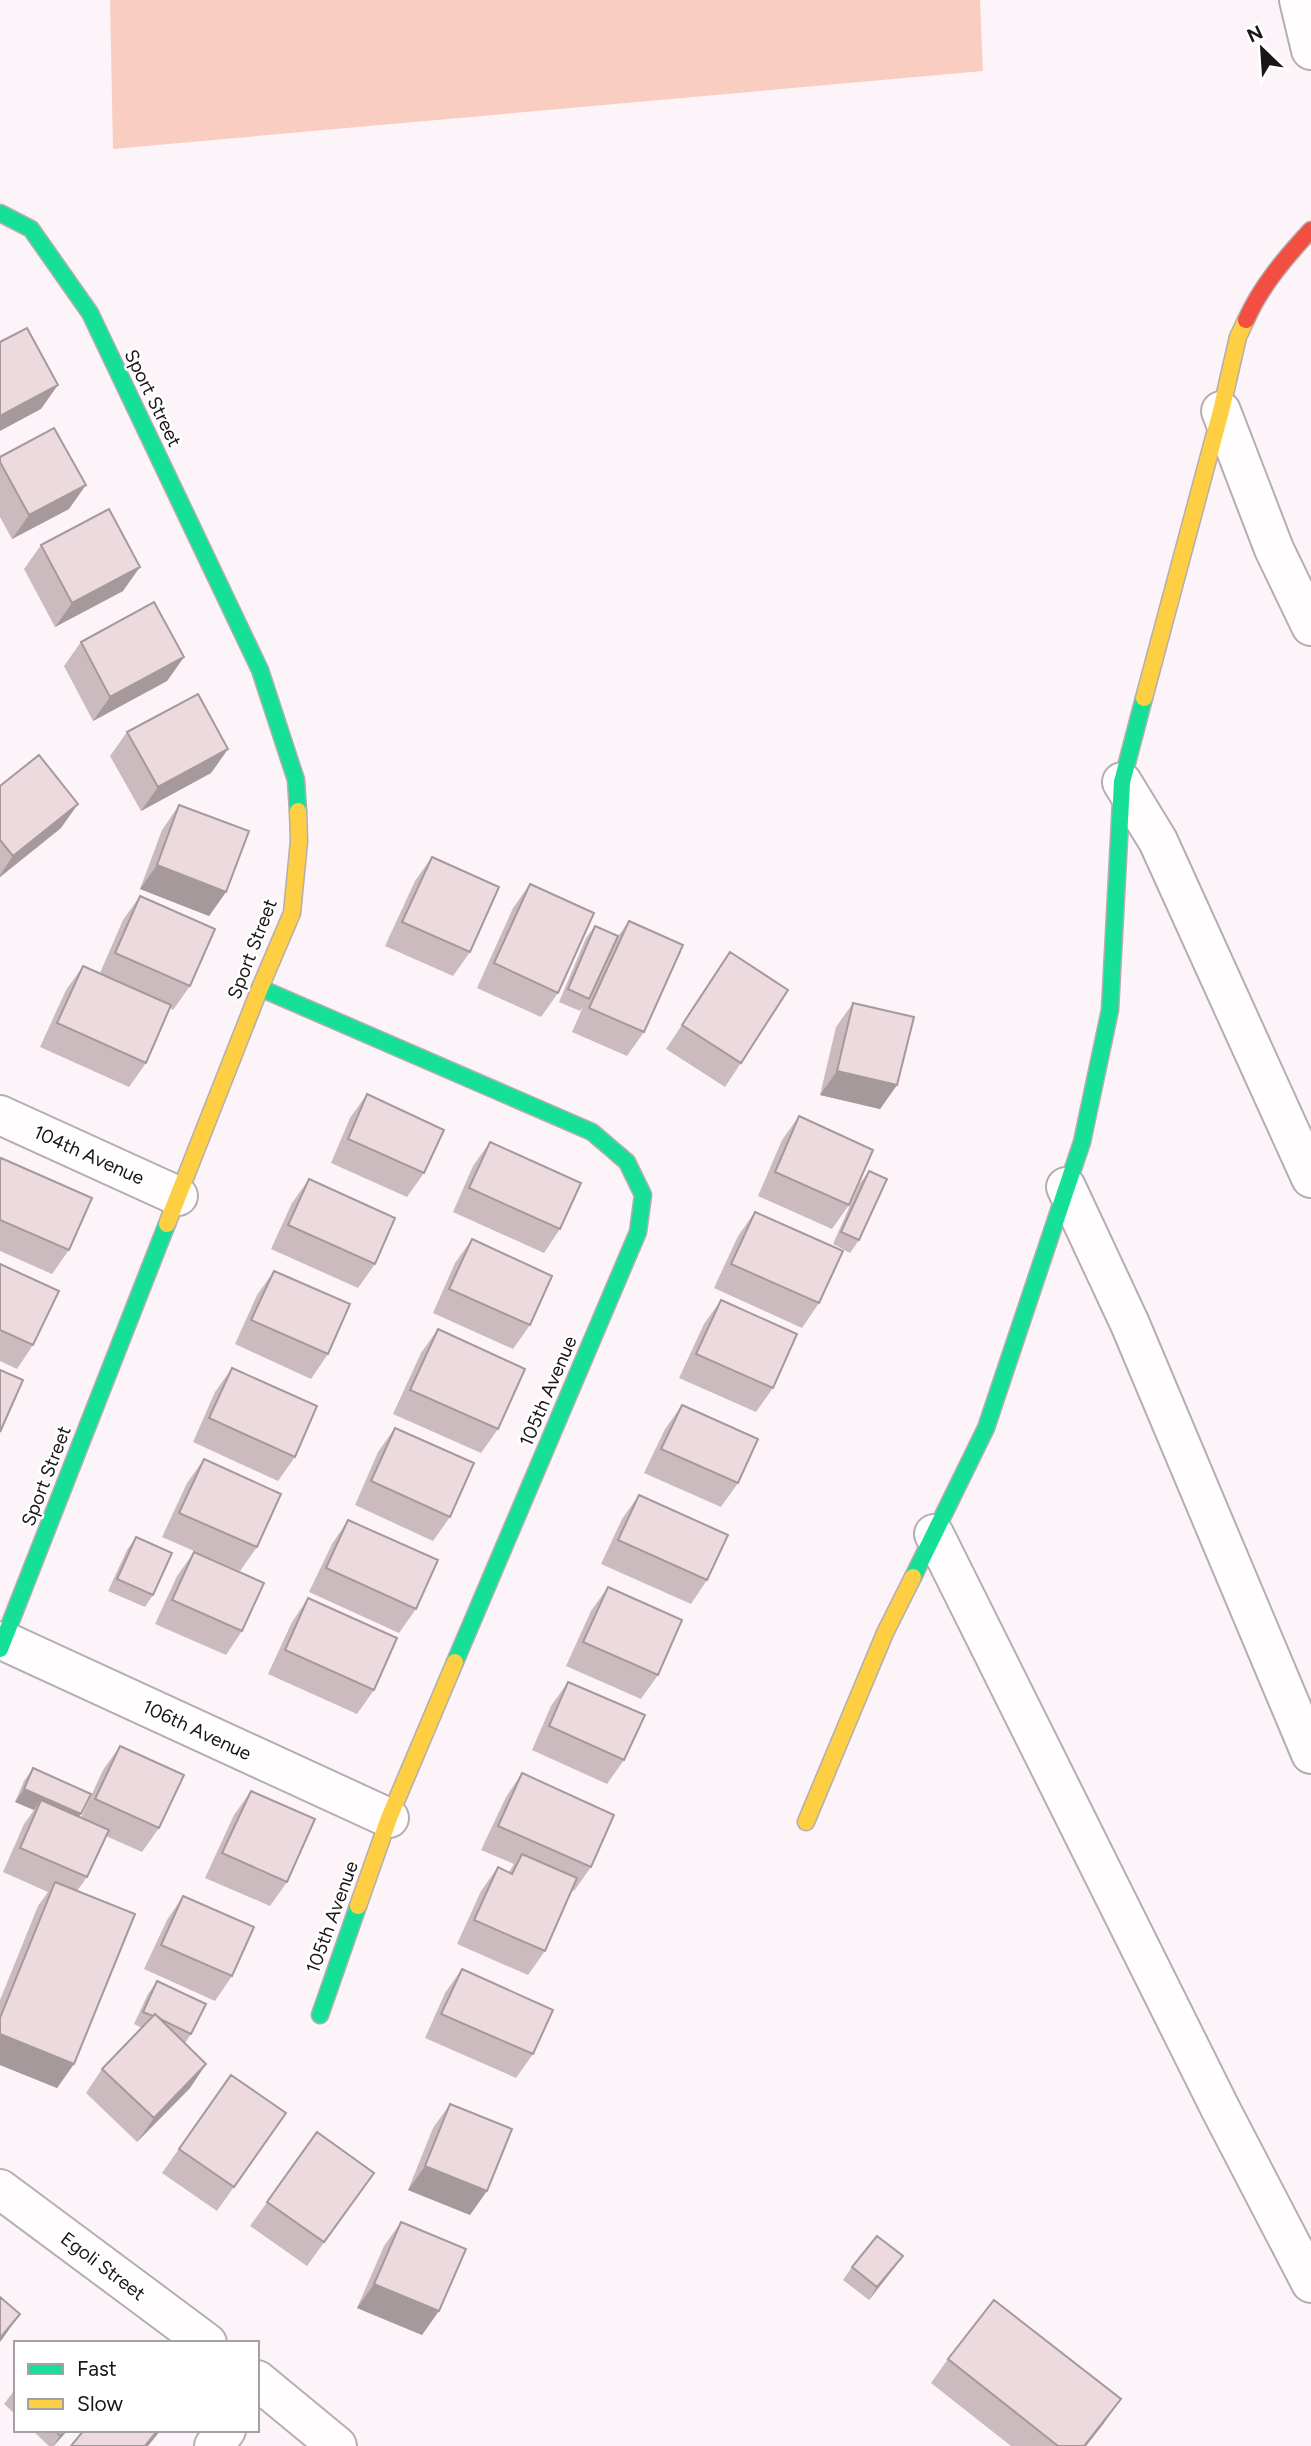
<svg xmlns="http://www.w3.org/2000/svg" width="1311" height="2446" font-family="Figtree,sans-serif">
	<rect width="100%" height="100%" fill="#fcf4f9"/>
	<path fill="#f9cec0" d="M110 0H980L983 71 113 149Z"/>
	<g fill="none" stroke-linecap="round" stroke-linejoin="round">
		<defs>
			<path id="street" d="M1299 0 1311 50
				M1221 411 1274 549 1311 626
				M1122 782 1158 841 1311 1178
				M0 1115 178 1196
				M1066 1187 1130 1324 1311 1754
				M934 1534 1220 2108 1311 2283
				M4 1641 389 1818
				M0 2189 207 2343
				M257 2380 337 2446
				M214 2446 226 2430"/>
			<path id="fast" d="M0 213 31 229 90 313 260 670 296 780 298 811
				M260 988 592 1132 627 1162 643 1195 638 1232 455 1662
				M913 1577 986 1428 1082 1142 1110 1010 1122 782 1144 698
				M0 1649 167 1224
				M320 2015 358 1906"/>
			<path id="slow" d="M1144 698 1221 411 1238 337 1246 320
				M167 1224 260 988 292 913 299 841 298 811
				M806 1822 885 1633 913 1577
				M358 1906 389 1818 455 1662"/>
			<path id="jam" d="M1246 320C1261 286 1286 257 1311 230"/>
		</defs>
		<use href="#street" stroke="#b4aeb2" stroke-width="42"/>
		<use href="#fast" stroke="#b4aeb2" stroke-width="19"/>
		<use href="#slow" stroke="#b4aeb2" stroke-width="19"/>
		<use href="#jam" stroke="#b4aeb2" stroke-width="19"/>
		<use href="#street" stroke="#fffdfe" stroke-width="38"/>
		<use href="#fast" stroke="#16e098" stroke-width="16"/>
		<use href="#slow" stroke="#ffcf43" stroke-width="16"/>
		<use href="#jam" stroke="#f24e42" stroke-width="16"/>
	</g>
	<path fill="#cbbbbf" d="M0 457 69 509 12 539 0 517Z
		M41 545 123 591 55 627 24 569Z
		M81 642 184 657 167 681 93 721 64 666Z
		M127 732 228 749 211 773 141 811 110 756Z
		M0 786 61 828 0 877Z
		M179 805 226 892 209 916 140 889 162 830Z
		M432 857 470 952 453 976 385 946 415 881Z
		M530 884 558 993 541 1017 477 988 513 908Z
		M140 896 190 986 173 1010 170 1008 146 1063 129 1087 40 1047 66 990 83 966 100 973 123 920Z
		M629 921 644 1032 627 1056 572 1032 583 1007 580 1011 559 1002 586 938 595 926 616 939Z
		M730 952 741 1063 725 1087 666 1049Z
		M853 1003 897 1085 880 1109 820 1095 836 1027Z
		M367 1094 424 1173 407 1197 331 1163 350 1118Z
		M799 1116 849 1205 832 1229 758 1196 782 1140Z
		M490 1142 560 1229 544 1253 453 1212 473 1166Z
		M0 1160 69 1250 52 1274 0 1251Z
		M869 1171 859 1240 850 1253 833 1244 860 1183Z
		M309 1179 375 1264 358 1288 271 1249 292 1203Z
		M755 1212 819 1303 802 1328 714 1288 738 1236Z
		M472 1239 530 1325 513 1349 433 1313 455 1263Z
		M0 1264 33 1345 17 1369 0 1361Z
		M274 1271 328 1354 311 1379 235 1344 257 1295Z
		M721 1300 773 1388 756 1412 679 1378 704 1324Z
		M438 1329 498 1429 481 1453 393 1414 421 1353Z
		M232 1368 295 1457 278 1481 193 1442 215 1392Z
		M682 1405 738 1483 721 1507 644 1473 665 1429Z
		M395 1428 450 1517 433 1541 355 1505 378 1452Z
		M204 1459 257 1547 240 1571 162 1537 187 1483Z
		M639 1495 707 1580 691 1604 601 1564 622 1519Z
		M348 1520 416 1609 399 1633 309 1592 332 1544Z
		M136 1537 153 1595 145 1607 108 1591 127 1550Z
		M194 1552 242 1631 226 1655 155 1624 177 1576Z
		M608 1587 658 1675 641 1699 566 1666 591 1611Z
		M308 1598 374 1690 357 1714 268 1674 292 1622Z
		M568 1682 624 1760 607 1784 532 1750 551 1706Z
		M120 1746 159 1828 142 1852 106 1836 87 1877 77 1891 74 2064 57 2088 0 2065V2000L38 1906 48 1892 3 1872 24 1824 34 1810 15 1802 24 1781 33 1768 81 1818 103 1770Z
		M522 1773 591 1867 574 1891 572 1890 545 1951 528 1975 457 1944 481 1891 498 1867 509 1872 514 1864 481 1850 506 1797Z
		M251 1791 287 1882 270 1906 205 1878 234 1815Z
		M183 1896 232 1976 215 2001 144 1969 167 1920Z
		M462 1969 533 2054 516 2078 425 2038 445 1993Z
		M157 1981 191 2034 185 2043 206 2064 190 2088 137 2142 86 2093 102 2069 142 2028 134 2024 148 1994Z
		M231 2075 286 2113 217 2211 162 2173Z
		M450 2104 470 2215 408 2190 433 2128Z
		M317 2132 374 2173 307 2266 250 2226Z
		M401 2222 422 2335 357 2308 384 2246Z
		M903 2256 869 2300 843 2280 852 2267Z
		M948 2359 1104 2423 1086 2446H1011L931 2383Z
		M16 2388V2415L4 2404Z
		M32 2430H68L54 2446H49Z"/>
	<path fill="#a5999b" d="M58 385 41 409 0 431V416Z
		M86 485 69 509 12 539 29 515Z
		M140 567 123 591 55 627 72 603Z
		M184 657 167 681 93 721 110 697Z
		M228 749 211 773 141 811 158 787Z
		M78 804 61 828 0 877V875L13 856Z
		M157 865 226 892 209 916 140 889Z
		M837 1071 897 1085 880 1109 820 1095Z
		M24 1789 81 1814 72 1826 41 1800 34 1810 15 1802Z
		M0 2034 74 2064 57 2088 0 2065Z
		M206 2064 190 2088 137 2142 154 2118Z
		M425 2166 487 2191 470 2215 408 2190Z
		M903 2256 894 2268 869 2300 877 2287Z
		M374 2284 439 2311 422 2335 357 2308Z
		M20 2314 3 2338 0 2342V2338Z
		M1121 2399 1104 2423 1086 2446H1084Z
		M65 2430H68L53 2446 60 2436Z
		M158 2430H161L148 2446H145Z"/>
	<path fill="#ecdade" stroke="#a5999b" stroke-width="2" d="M27 328 58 385 0 416V342Z
		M54 428 86 485 29 515 0 462V457Z
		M109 509 140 567 72 603 41 545Z
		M154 602 184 657 110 697 81 642Z
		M198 694 228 749 158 787 127 732Z
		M39 755 78 804 13 856 0 840V786Z
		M179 805 249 831 226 892 157 865Z
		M432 857 499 887 470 952 402 922Z
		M530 884 594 913 558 993 494 963Z
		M140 896 215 929 190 986 115 953Z
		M629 921 683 945 644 1032 589 1008Z
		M595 926 618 936 589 999 568 989Z
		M730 952 788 990 741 1063 682 1025Z
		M83 966 171 1005 146 1063 57 1023Z
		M853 1003 914 1017 897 1085 837 1071Z
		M367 1094 444 1130 424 1173 348 1139Z
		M799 1116 873 1150 849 1205 775 1172Z
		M490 1142 581 1183 560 1229 469 1188Z
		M1 1158 92 1198 69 1250 0 1220V1161Z
		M869 1171 887 1179 859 1240 841 1232Z
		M309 1179 395 1218 375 1264 288 1225Z
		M755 1212 843 1251 819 1303 731 1264Z
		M472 1239 552 1276 530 1325 449 1289Z
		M0 1264 59 1291 33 1345 0 1330Z
		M274 1271 350 1304 328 1354 251 1320Z
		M721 1300 797 1334 773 1388 696 1354Z
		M438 1329 525 1369 498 1429 410 1390Z
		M232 1368 317 1406 295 1457 209 1418Z
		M0 1370 23 1380 0 1432Z
		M682 1405 758 1439 738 1483 661 1449Z
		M395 1428 474 1463 450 1517 371 1481Z
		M204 1459 281 1494 257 1547 179 1513Z
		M639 1495 728 1535 707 1580 618 1540Z
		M348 1520 438 1560 416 1609 326 1568Z
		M136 1537 172 1553 153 1595 117 1579Z
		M194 1552 264 1583 242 1631 172 1600Z
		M608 1587 682 1620 658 1675 583 1642Z
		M308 1598 397 1638 374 1690 285 1650Z
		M568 1682 645 1715 624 1760 549 1726Z
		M120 1746 184 1775 159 1828 95 1799Z
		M33 1768 91 1794 81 1814 24 1789Z
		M522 1773 614 1815 591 1867 498 1826Z
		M251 1791 315 1819 287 1882 222 1853Z
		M41 1800 109 1830 87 1877 20 1848Z
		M522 1854 577 1878 545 1951 474 1920 498 1867 512 1874Z
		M55 1882 135 1914 74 2064 0 2034V2018Z
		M183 1896 254 1927 232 1976 161 1945Z
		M462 1969 553 2010 533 2054 441 2014Z
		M157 1981 206 2004 191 2034 162 2020 155 2014 153 2016 143 2012Z
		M155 2014 206 2064 154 2118 102 2069Z
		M231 2075 286 2113 234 2187 179 2149Z
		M450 2104 512 2129 487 2191 425 2166Z
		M317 2132 374 2173 324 2242 267 2202Z
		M401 2222 466 2249 439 2311 374 2284Z
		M877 2236 903 2256 877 2287 852 2267Z
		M0 2297 20 2314 0 2338Z
		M994 2300 1121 2399 1084 2446H1058L948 2359Z
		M55 2430H65L60 2436Z
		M84 2430H158L145 2446H71Z"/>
	<g text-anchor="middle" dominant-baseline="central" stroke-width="5" stroke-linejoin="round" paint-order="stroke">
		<g font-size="19" fill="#1a1519" stroke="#fff">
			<text transform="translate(153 398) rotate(64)">Sport Street</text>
			<text transform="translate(252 949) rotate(-69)">Sport Street</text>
			<text transform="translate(89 1155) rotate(24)">104th Avenue</text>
			<text transform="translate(548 1391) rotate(-67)">105th Avenue</text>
			<text transform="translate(46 1476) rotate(-69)">Sport Street</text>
			<text transform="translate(197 1730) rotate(25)">106th Avenue</text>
			<text transform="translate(332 1917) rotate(-70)">105th Avenue</text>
			<text transform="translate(103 2266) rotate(37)">Egoli Street</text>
		</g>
	</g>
	<rect x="14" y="2341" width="245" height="91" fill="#ffffff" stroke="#a3a1a3" stroke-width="2"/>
	<rect x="28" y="2364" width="35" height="10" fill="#16e098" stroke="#a3a1a3" stroke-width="2"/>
	<text x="77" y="2376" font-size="21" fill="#1a1519">Fast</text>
	<rect x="28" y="2399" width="35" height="10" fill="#ffcf43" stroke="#a3a1a3" stroke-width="2"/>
	<text x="77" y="2411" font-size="21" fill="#1a1519">Slow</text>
	<g transform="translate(1262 49) rotate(335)" stroke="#ffffff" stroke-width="5" paint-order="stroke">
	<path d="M0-5L12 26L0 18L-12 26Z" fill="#1a1519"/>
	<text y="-10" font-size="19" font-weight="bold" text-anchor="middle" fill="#1a1519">N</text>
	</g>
</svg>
